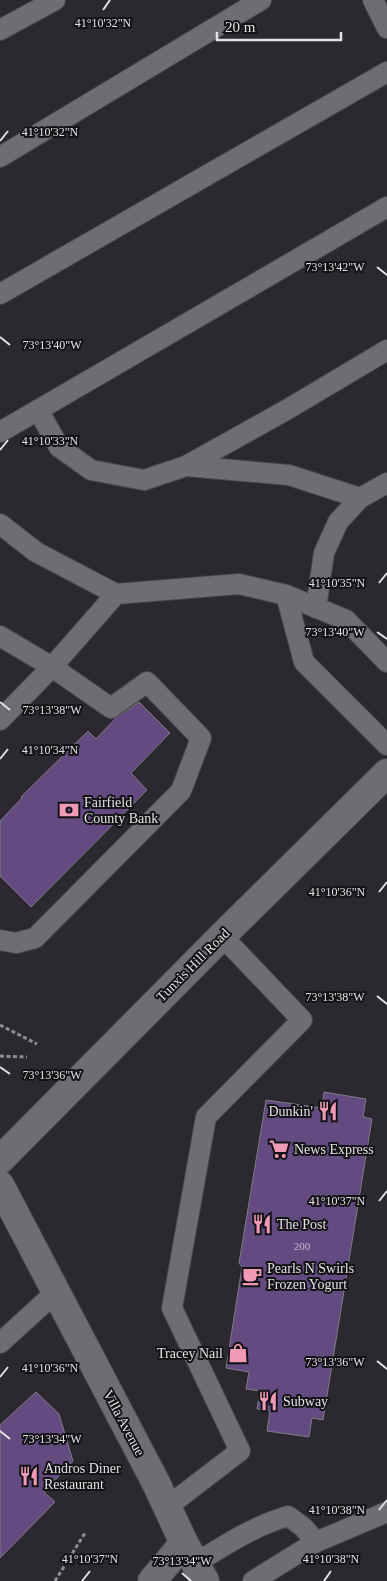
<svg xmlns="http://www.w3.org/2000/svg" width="387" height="1581" font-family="'Times New Roman',serif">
	<rect width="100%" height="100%" fill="#2b292f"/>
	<path fill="#634b82" stroke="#7e7b82" d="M139 702 170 733 131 773 147 790 31 907 0 876V821L22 798 21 797 88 731 96 739 116 718Z
		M324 1092 366 1099 363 1117 372 1119 323 1420 312 1418 309 1437 267 1431 270 1411 257 1409 260 1391 246 1389 249 1372 226 1368 242 1267 239 1263 266 1100 322 1108Z
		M36 1392 59 1414 73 1461 44 1492 55 1502 0 1558V1425Z"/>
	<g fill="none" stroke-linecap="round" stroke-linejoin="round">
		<defs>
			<path id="lane" d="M373 0 387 28
				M0 30 55 0
				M0 157 261 0
				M387 207 38 410 59 447 91 470 144 480 186 466 288 409 387 350
				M0 294 387 72
				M0 432 38 410
				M186 466 289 475 360 498
				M0 524 36 552 116 594 239 584 286 595 346 620 387 662
				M286 595 304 662 387 745
				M316 608 324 553 338 522 360 498 387 483
				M0 636 52 667 111 708 147 682 201 738 181 791 35 938 16 943 0 940
				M0 720 52 667 116 594
				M0 1343 56 1292
				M167 1507 240 1451 172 1308 206 1117 302 1020 222 936
				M196 1563C225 1545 254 1526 288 1516L303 1527 316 1542
				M253 1581 316 1542 387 1512"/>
			<path id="street" d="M152 1581 184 1543"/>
			<path id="secondary" d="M0 1160 222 936 387 773
				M0 1185 156 1483 184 1543 205 1581"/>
		</defs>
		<use href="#lane" stroke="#49474c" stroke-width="22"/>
		<use href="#street" stroke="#49474c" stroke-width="30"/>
		<use href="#secondary" stroke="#49474c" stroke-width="30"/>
		<path stroke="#8f8d92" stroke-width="3" stroke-dasharray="4 2.5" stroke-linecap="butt" d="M0 1025 37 1044
			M0 1056 27 1057
			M55 1581 85 1533"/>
		<use href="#lane" stroke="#6f6d74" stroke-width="20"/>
		<use href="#street" stroke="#6f6d74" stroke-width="28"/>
		<use href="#secondary" stroke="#6f6d74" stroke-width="28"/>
	</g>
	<path fill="none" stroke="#e2e0e4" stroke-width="2" d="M103 10 110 0M0 141 8 131M377 267 387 275M0 337 10 345M0 450 8 440M379 583 387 573M377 632 387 639M0 702 10 710M0 759 8 749M379 892 387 882M377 996 387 1004M0 1067 10 1074M379 1201 387 1191M377 1361 387 1369M0 1377 8 1367M0 1431 10 1439M379 1510 387 1500M182 1573 191 1581M82 1581 90 1571M324 1581 331 1571"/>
	<defs>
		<symbol id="bank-bare" viewBox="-9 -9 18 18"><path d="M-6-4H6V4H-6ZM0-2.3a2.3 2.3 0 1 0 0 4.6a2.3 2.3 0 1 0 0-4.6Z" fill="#f09ab7" stroke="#131215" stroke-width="2.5" paint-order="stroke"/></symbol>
		<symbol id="restaurant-bare" viewBox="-9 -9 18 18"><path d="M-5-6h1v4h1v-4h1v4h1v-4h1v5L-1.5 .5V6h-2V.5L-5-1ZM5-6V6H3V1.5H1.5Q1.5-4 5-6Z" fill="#f09ab7" stroke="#131215" stroke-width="2.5" paint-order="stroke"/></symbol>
		<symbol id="supermarket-bare" viewBox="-9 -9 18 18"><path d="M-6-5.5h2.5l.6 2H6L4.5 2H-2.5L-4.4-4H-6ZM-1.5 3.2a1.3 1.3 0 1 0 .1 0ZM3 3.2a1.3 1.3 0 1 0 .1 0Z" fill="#f09ab7" stroke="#131215" stroke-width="2.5" paint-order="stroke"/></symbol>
		<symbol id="cafe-bare" viewBox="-9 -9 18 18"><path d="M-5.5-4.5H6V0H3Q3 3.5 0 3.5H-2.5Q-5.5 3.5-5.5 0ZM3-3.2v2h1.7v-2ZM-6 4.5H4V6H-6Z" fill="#f09ab7" stroke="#131215" stroke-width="2.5" paint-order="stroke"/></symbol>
		<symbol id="shop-bare" viewBox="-9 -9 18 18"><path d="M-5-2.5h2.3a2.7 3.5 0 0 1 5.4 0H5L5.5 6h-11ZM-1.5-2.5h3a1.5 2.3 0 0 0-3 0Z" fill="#f09ab7" stroke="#131215" stroke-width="2.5" paint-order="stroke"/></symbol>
	</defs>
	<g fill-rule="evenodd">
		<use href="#bank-bare" x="55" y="796" width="28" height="28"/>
		<use href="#restaurant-bare" x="314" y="1097" width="28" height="28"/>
		<use href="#supermarket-bare" x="265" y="1135" width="28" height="28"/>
		<use href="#restaurant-bare" x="248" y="1210" width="28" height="28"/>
		<use href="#cafe-bare" x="238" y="1262" width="28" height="28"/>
		<use href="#shop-bare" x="224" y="1339" width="28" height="28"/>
		<use href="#restaurant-bare" x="254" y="1387" width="28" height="28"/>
		<use href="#restaurant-bare" x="15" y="1462" width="28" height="28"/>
	</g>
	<g text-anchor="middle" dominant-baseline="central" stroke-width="4" stroke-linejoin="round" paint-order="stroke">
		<g font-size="11" fill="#c2bbcc">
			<text x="302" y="1246">200</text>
		</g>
		<g font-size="14" fill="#e2e0e4" stroke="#131215" text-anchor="start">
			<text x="84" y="802">Fairfield<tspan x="84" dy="16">County Bank</tspan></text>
			<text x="313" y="1111" text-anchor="end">Dunkin'</text>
			<text x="294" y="1149">News Express</text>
			<text x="277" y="1224">The Post</text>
			<text x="267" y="1268">Pearls N Swirls<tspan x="267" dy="16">Frozen Yogurt</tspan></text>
			<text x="223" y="1353" text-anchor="end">Tracey Nail</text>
			<text x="283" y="1401">Subway</text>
			<text x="44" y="1468">Andros Diner<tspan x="44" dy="16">Restaurant</tspan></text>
		</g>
		<g font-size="14" fill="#e2e0e4" stroke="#131215">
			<text transform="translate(193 965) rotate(-45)">Tunxis Hill Road</text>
			<text transform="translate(124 1423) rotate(62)">Villa Avenue</text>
		</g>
	</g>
	<g font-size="12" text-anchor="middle" fill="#e2e0e4" stroke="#131215" stroke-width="4" stroke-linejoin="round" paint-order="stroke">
		<text x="103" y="27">41°10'32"N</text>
		<text x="50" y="136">41°10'32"N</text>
		<text x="335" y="271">73°13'42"W</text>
		<text x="52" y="349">73°13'40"W</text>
		<text x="50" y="445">41°10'33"N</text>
		<text x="337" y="587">41°10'35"N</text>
		<text x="335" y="636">73°13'40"W</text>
		<text x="52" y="714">73°13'38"W</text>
		<text x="50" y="754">41°10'34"N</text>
		<text x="337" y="896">41°10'36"N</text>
		<text x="335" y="1001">73°13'38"W</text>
		<text x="52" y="1079">73°13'36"W</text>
		<text x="337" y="1205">41°10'37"N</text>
		<text x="335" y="1366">73°13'36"W</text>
		<text x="50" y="1372">41°10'36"N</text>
		<text x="52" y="1443">73°13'34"W</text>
		<text x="337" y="1514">41°10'38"N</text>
		<text x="90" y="1563">41°10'37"N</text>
		<text x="331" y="1563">41°10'38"N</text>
		<text x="182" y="1565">73°13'34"W</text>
	</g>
	<path d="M217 32v8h124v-8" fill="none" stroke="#e2e0e4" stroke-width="2.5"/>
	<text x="225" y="32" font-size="15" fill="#e2e0e4" stroke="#131215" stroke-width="4" paint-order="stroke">20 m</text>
</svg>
